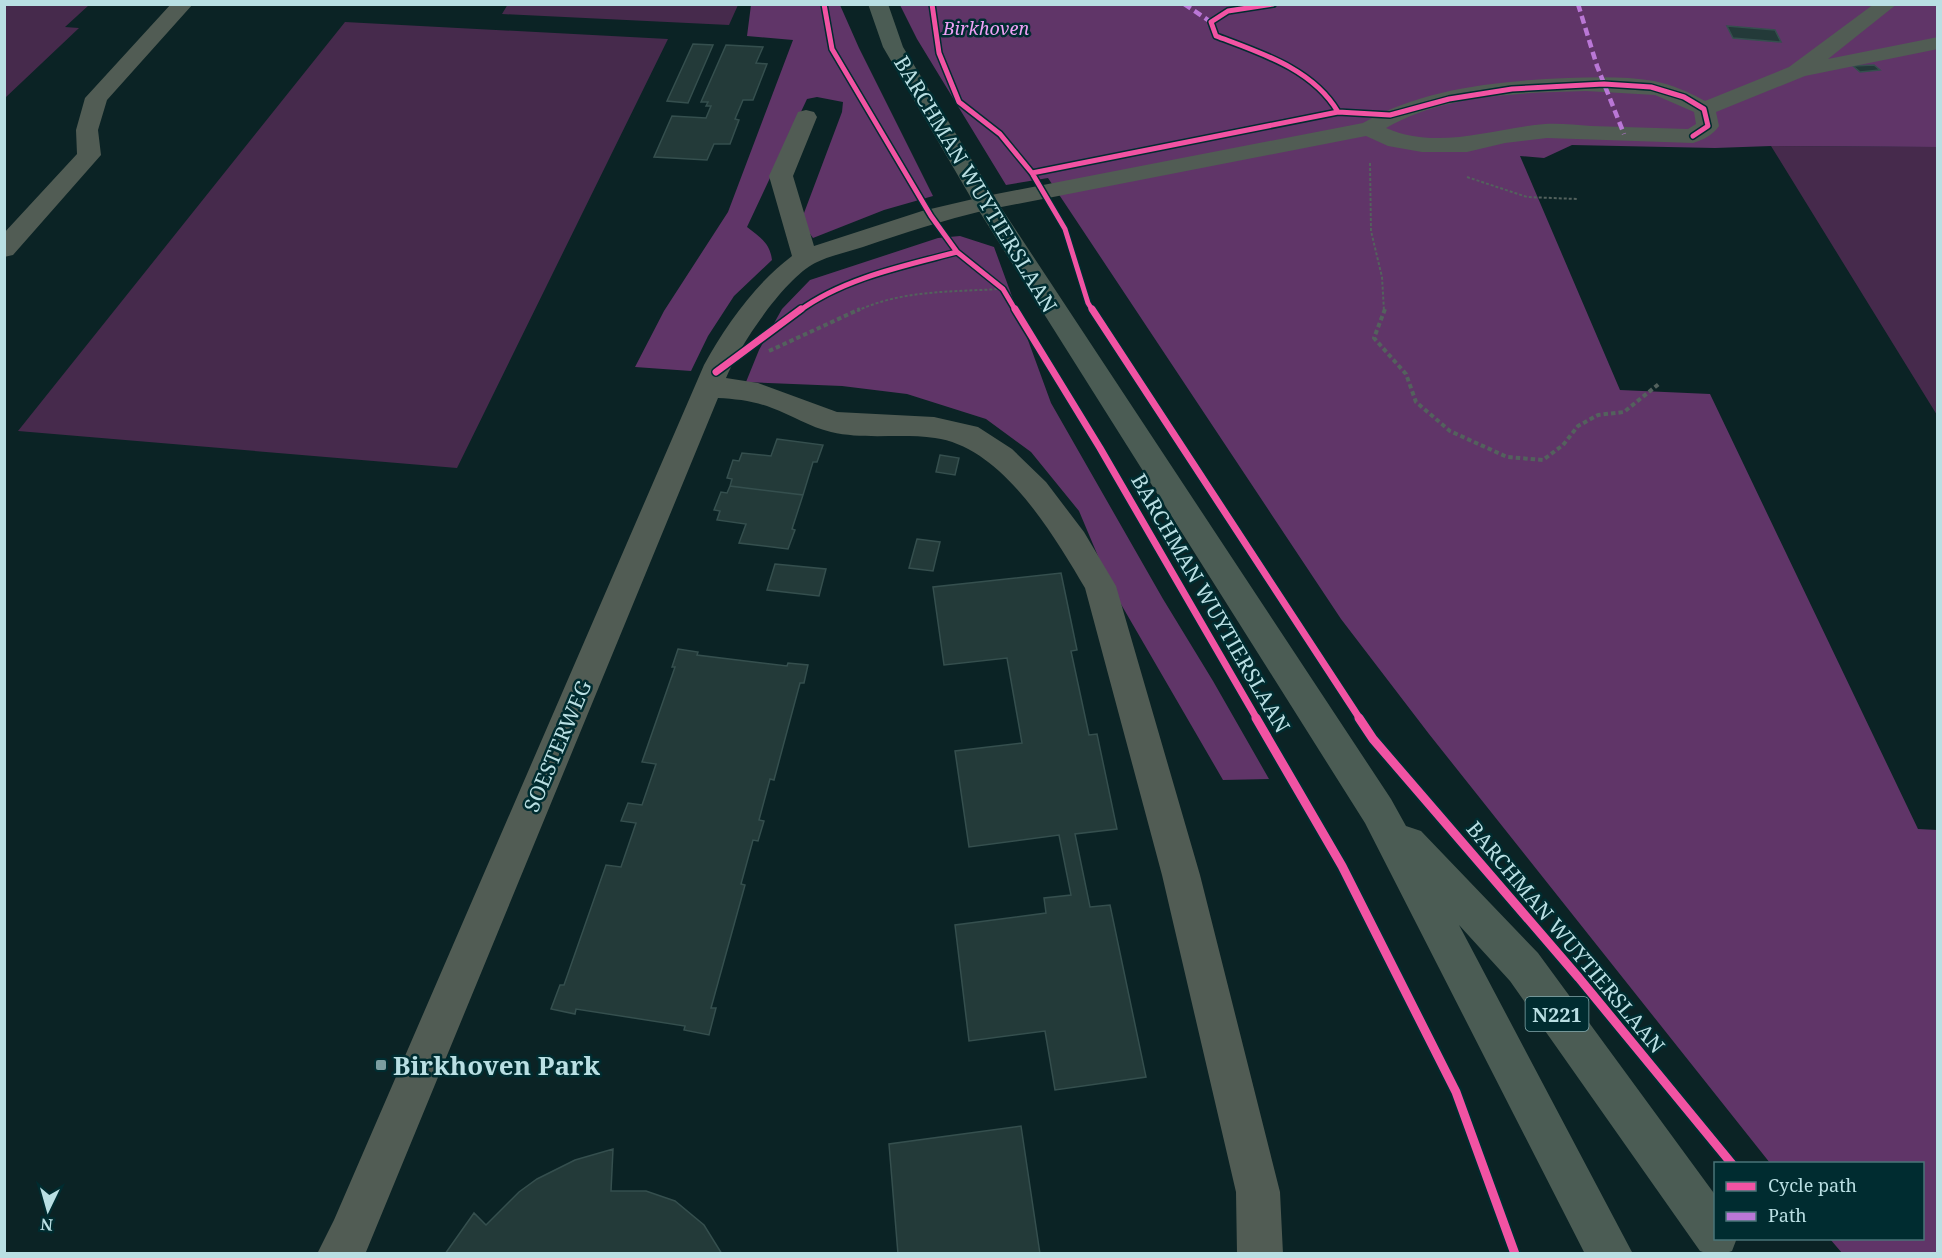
<svg xmlns="http://www.w3.org/2000/svg" width="1942" height="1258" font-family="'Noto Serif',serif">
	<rect width="100%" height="100%" fill="#0b2325"/>
	<path fill="#462a4c" d="M5 4 89 5 65 27 79 28 5 98Z
		M508 4H738V5L729 25 502 14Z
		M345 22 668 39 457 468 18 431Z
		M1771 146 1937 147V415Z"/>
	<path fill="#603568" fill-rule="evenodd" d="M751 5H840L859 48 933 196 884 210 813 238 801 221 842 112 843 102 817 97 807 99 747 227C760 237 770 243 772 260L734 296 708 336 691 371 635 367 664 311 728 212 793 40 747 36Z
		M900 5H1937V147L1771 146 1715 148 1572 145 1544 158 1520 156 1620 390 1710 394 1918 829 1937 830V1253H1842L1830 1239 1922 1238V1164L1770 1163 1429 734 1341 619 1048 178 1006 185 917 39ZM1727 26 1775 30 1780 41 1733 38Z
		M960 236 994 247 1051 403 1163 599 1213 681 1269 779 1223 780 1111 587 1079 511 1031 452 986 419 907 394 842 386 746 382 759 350 782 309 810 280 938 238Z"/>
	<path fill="#233a39" stroke="#354f4e" stroke-width="1.5" d="M1727 26 1775 30 1781 42 1733 38Z
		M693 44 713 45 688 103 667 101Z
		M726 45 763 47 756 63 767 64 753 100H743L735 119 739 120 730 144H714L707 160 654 157 672 116 706 118 711 106H706L708 102H701Z
		M1874 65 1880 70 1860 72 1853 66Z
		M777 439 823 445 817 462H813L803 495 730 486 732 479 727 478 733 460 739 461 742 453 771 456Z
		M940 455 959 458 955 475 936 472Z
		M730 486 803 495 792 529 795 530 788 549 739 543 746 524 717 520 720 511 714 510 721 492 727 493Z
		M917 539 940 542 933 571 909 568Z
		M775 564 826 569 819 596 767 590Z
		M1061 573 1077 650 1071 651 1089 735 1097 734 1117 829 1075 834 1090 907 1110 905 1146 1077 1055 1090 1045 1031 969 1041 955 925 1046 913 1044 898 1071 895 1059 835 969 847 955 751 1022 743 1007 658 944 665 933 587Z
		M678 649 698 652 697 655 787 666 788 663 808 665 804 683H800L774 780 770 779 759 820 764 821 758 841 753 840 741 884 745 885 711 1008H716L709 1035 684 1030 685 1026 576 1009 575 1014 551 1009 560 985H564L606 865 621 867 636 823 621 821 628 803 642 805 656 764 642 762 675 667H672Z
		M1021 1126 1040 1254H898L889 1144Z
		M613 1149 611 1191H646L675 1201 704 1225 722 1254H445L474 1213 486 1225 519 1192 537 1179 575 1160Z"/>
	<g fill="none" stroke-linecap="round" stroke-linejoin="round">
		<path stroke="#53615d" stroke-width="2" stroke-dasharray="3 2" stroke-linecap="butt" d="M1370 163 1371 231 1382 277 1384 311
			M1467 177 1527 197 1577 199
			M857 311C901 290 951 292 999 289"/>
		<path stroke="#53615d" stroke-width="4" stroke-dasharray="4.5 3" stroke-linecap="butt" d="M1385 309 1374 338 1406 374 1416 402 1450 431 1507 457 1543 460 1563 445 1578 426 1598 415 1624 412 1660 383
			M769 351 860 309"/>
		<path fill="#515c54" fill-rule="evenodd" d="M171 4H193L107 100 98 130 101 155 13 255 4 257V233L77 154 76 130 85 98Z
			M1874 4H1897L1828 59 1938 37V49L1805 76 1716 112 1719 126C1713 135 1703 140 1693 143L1547 138 1505 143 1467 152H1422L1388 146 1366 136 986 210C944 220 904 233 863 247 847 252 829 256 815 263 784 279 739 346 726 378L758 383 837 412 934 417 978 427 1012 449 1046 482 1084 532 1116 586 1200 875 1280 1192 1283 1254H1237L1236 1192 1162 875 1085 588C1053 534 1002 447 935 438 901 433 865 440 831 432 810 427 791 415 772 408 754 401 737 399 718 398L366 1252 317 1254 334 1220 704 365C726 325 756 283 792 256L769 176 798 112 806 110 814 112 817 117 793 176 814 246 922 211 986 196 1363 123C1423 88 1499 81 1567 78 1596 77 1626 76 1654 81 1673 85 1689 92 1705 101L1789 67ZM1586 91 1655 95 1694 112 1696 124 1688 129C1656 128 1624 127 1591 126 1576 125 1560 123 1545 124 1492 128 1438 151 1386 128 1444 94 1521 93 1586 91Z"/>
		<path fill="#4b5c54" fill-rule="evenodd" d="M868 4H888L903 47 998 203 1391 799 1406 826 1421 831 1538 953 1716 1196V1238H1737L1732 1251C1723 1255 1709 1255 1700 1251L1510 981 1459 925 1633 1254H1585L1365 823 974 203 883 47Z"/>
		<path stroke="#ba77d6" stroke-width="4.5" stroke-dasharray="8 4.5" stroke-linecap="butt" d="M1184 4 1211 22
			M1578 4 1597 66 1624 134"/>
		<defs>
			<path id="cycleway-far2" d="M824 4 832 49 931 216 957 252 1003 289 1016 311
				M932 4 939 53 959 102 1000 134 1032 173 1065 229 1088 303 1093 311
				M1273 4 1228 11 1211 22 1216 36C1261 53 1313 69 1338 112
				M1032 173 1338 112 1390 115 1449 99 1512 89 1604 84 1651 87 1684 97 1704 109 1708 126 1693 136
				M799 311C844 278 904 266 957 252"/>
			<path id="cycleway-far1" d="M1015 309 1100 448 1257 719
				M1092 309 1360 719
				M716 372 801 309"/>
			<path id="cycleway" d="M1256 718 1342 866 1456 1092 1515 1254
				M1359 718 1373 739 1579 978 1732 1164"/>
		</defs>
		<use href="#cycleway-far2" stroke="#002c30" stroke-width="8"/>
		<use href="#cycleway-far1" stroke="#002c30" stroke-width="10"/>
		<use href="#cycleway" stroke="#002c30" stroke-width="13"/>
		<use href="#cycleway-far2" stroke="#f153a3" stroke-width="5"/>
		<use href="#cycleway-far1" stroke="#f153a3" stroke-width="7"/>
		<use href="#cycleway" stroke="#f153a3" stroke-width="9"/>
	</g>
	<rect fill="#7c9da0" stroke="#002c30" stroke-width="2" x="375" y="1059" width="12" height="12" rx="3"/>
	<g text-anchor="middle" dominant-baseline="central" stroke-width="5" stroke-linejoin="round" paint-order="stroke">
		<g font-size="18" font-style="italic" fill="#eea1f5" stroke="#002c30">
			<text x="986" y="28">Birkhoven</text>
		</g>
		<rect fill="#002c30" stroke="#82a9ad" stroke-width="1.5" x="1525.5" y="997" width="63" height="34" rx="4.5"/>
		<g font-size="20" font-weight="bold" fill="#b9dfe3">
			<text x="1557" y="1014">N221</text>
		</g>
		<g font-size="21" fill="#b9dfe3" stroke="#002c30">
			<text transform="translate(976 184) rotate(59)">BARCHMAN WUYTIERSLAAN</text>
			<text transform="translate(1211 603) rotate(60)">BARCHMAN WUYTIERSLAAN</text>
			<text transform="translate(557 746) rotate(-67)">SOESTERWEG</text>
			<text transform="translate(1566 937) rotate(50)">BARCHMAN WUYTIERSLAAN</text>
		</g>
		<g font-size="26" font-weight="bold" fill="#b9dfe3" stroke="#002c30" text-anchor="start">
			<text x="393" y="1065">Birkhoven Park</text>
		</g>
	</g>
	<rect width="1942" height="1258" fill="none" stroke="#b9dfe3" stroke-width="12"/>
	<rect x="1714" y="1162" width="210" height="78" fill="#002c30" stroke="#4a7478" stroke-width="1.5"/>
	<rect x="1726" y="1182" width="30" height="9" fill="#f153a3" stroke="#4a7478" stroke-width="1.5"/>
	<text x="1768" y="1192" font-size="18" fill="#b9dfe3">Cycle path</text>
	<rect x="1726" y="1212" width="30" height="9" fill="#ba77d6" stroke="#4a7478" stroke-width="1.5"/>
	<text x="1768" y="1222" font-size="18" fill="#b9dfe3">Path</text>
	<g transform="translate(48 1210) rotate(185)" stroke="#002c30" stroke-width="4.5" paint-order="stroke">
	<path d="M0-4.5L10 22L0 15L-10 22Z" fill="#b9dfe3"/>
	<text y="-9" font-size="16" font-weight="bold" text-anchor="middle" fill="#b9dfe3">N</text>
	</g>
</svg>
